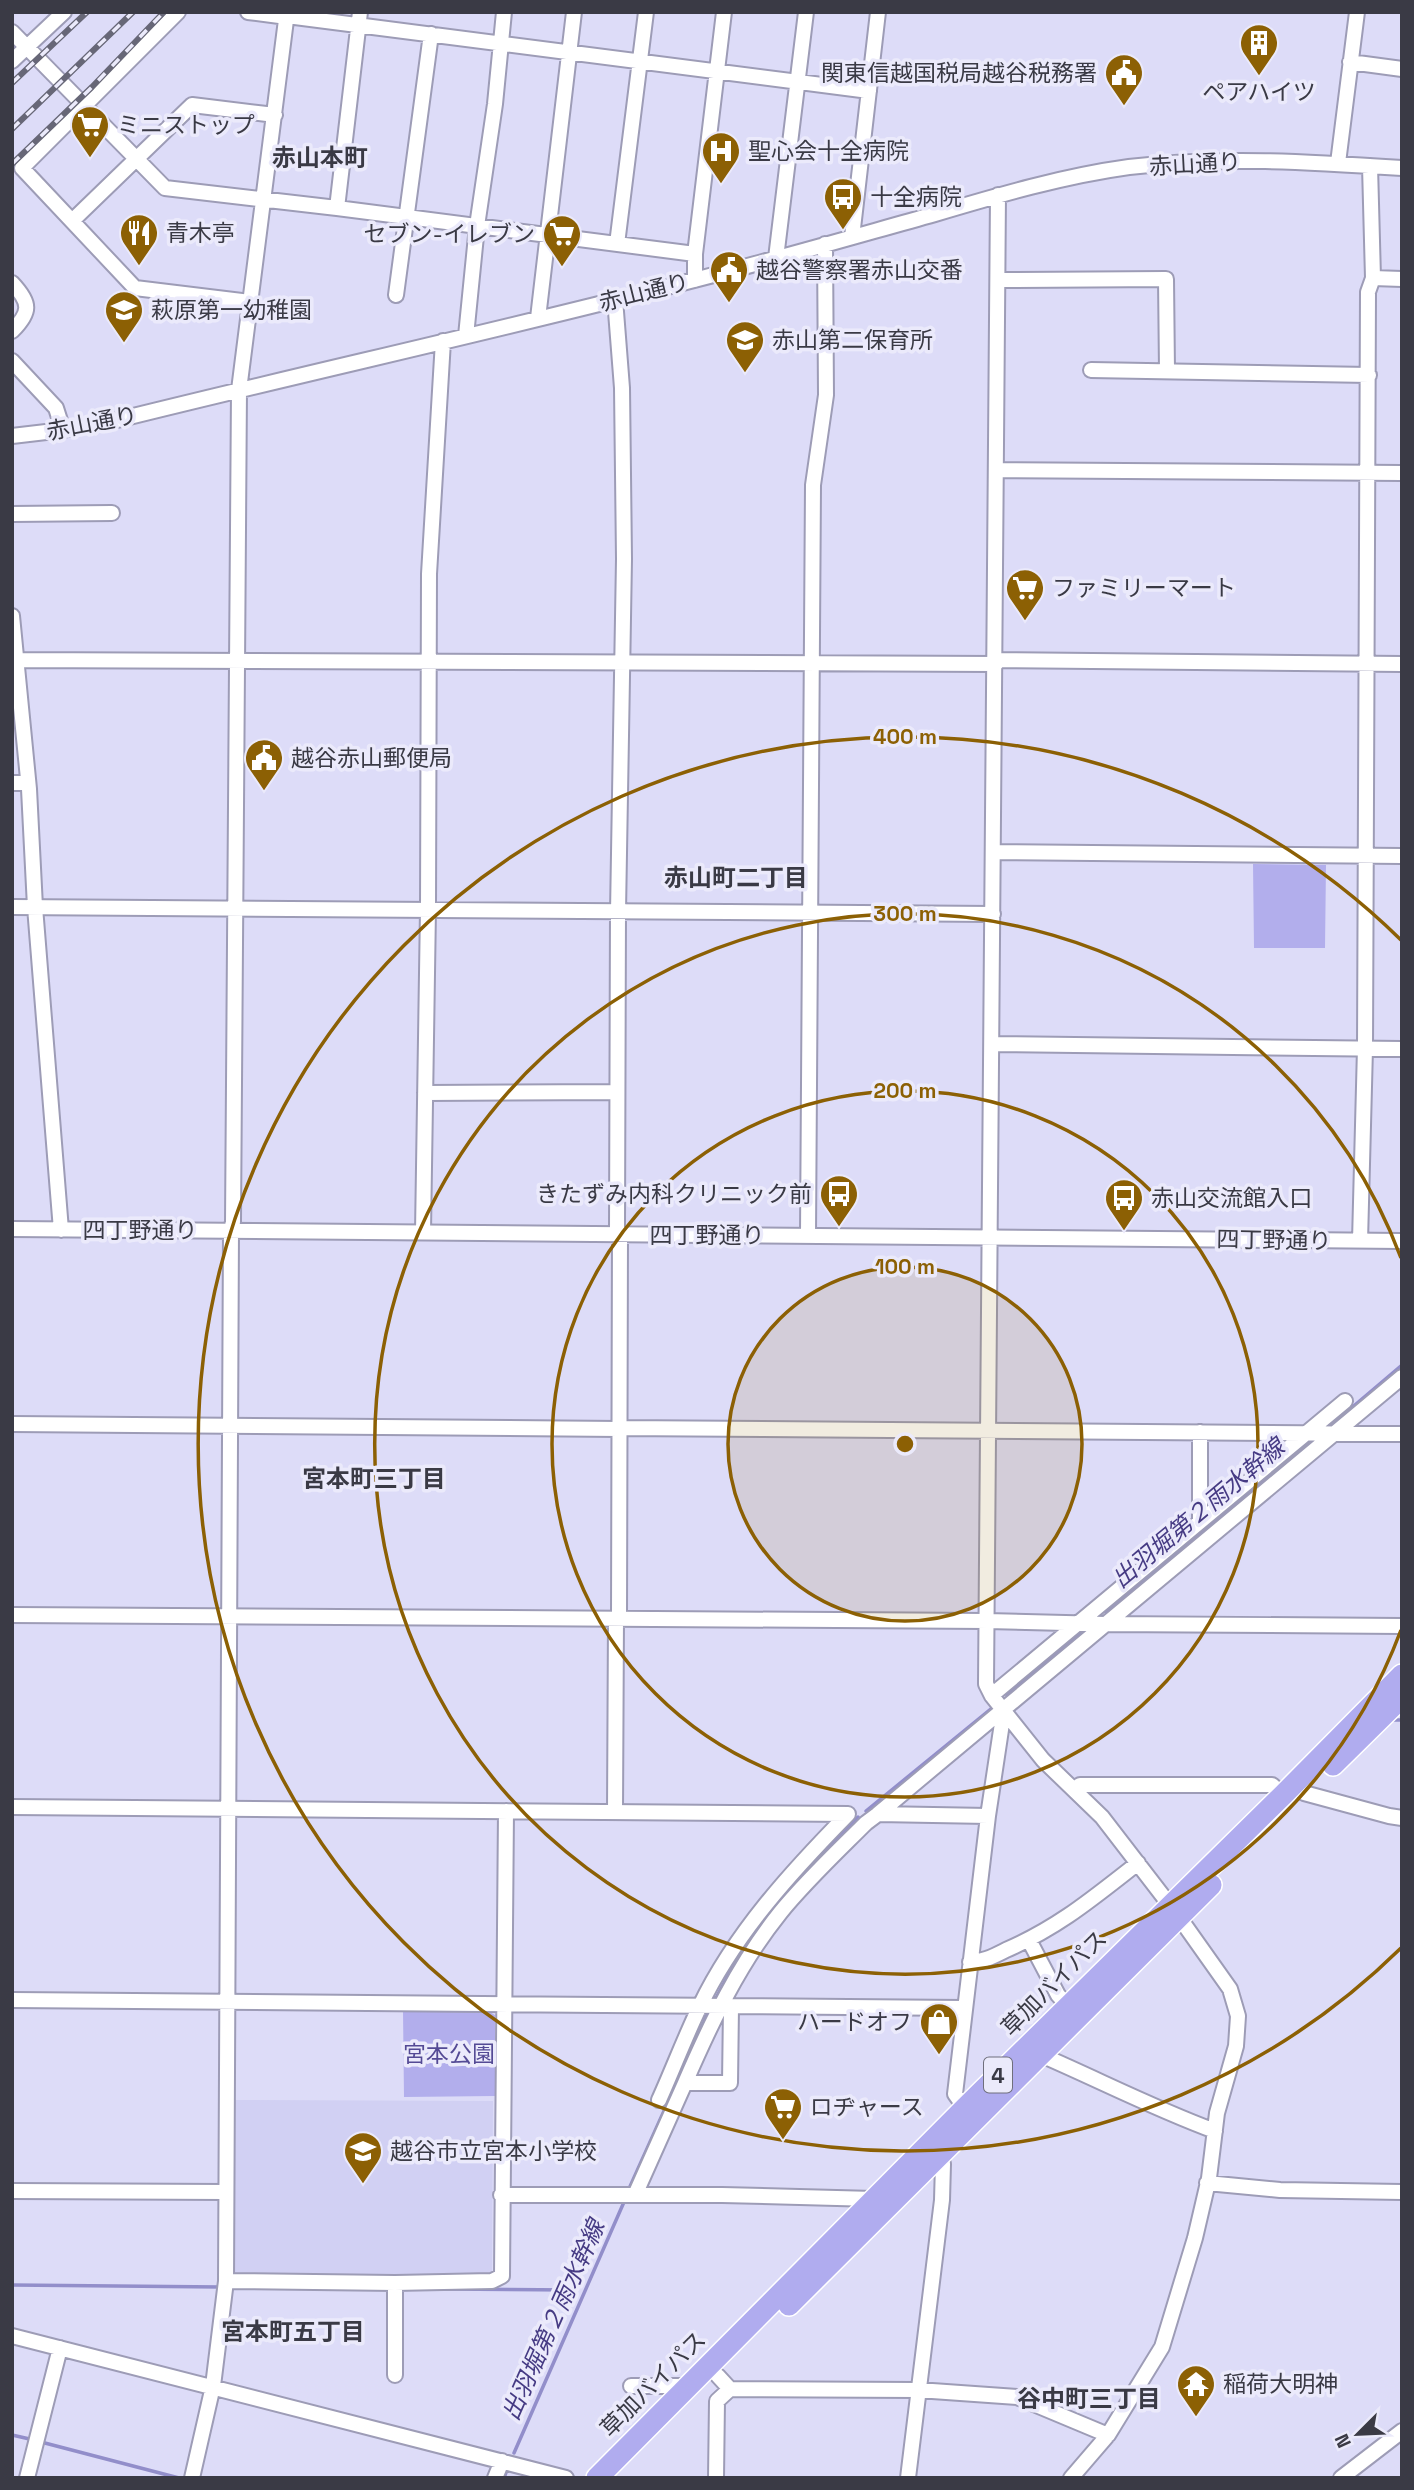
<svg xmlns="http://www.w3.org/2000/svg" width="1414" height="2490" font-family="'Space Grotesk','Noto Sans JP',sans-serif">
	<rect width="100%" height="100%" fill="#dddcf8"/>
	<path fill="#d1d0f3" d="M233 2100 493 2101 492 2271 487 2276 235 2275 232 2268Z"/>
	<path fill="#b2aeec" d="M1253 864 1326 865 1325 948H1254Z
		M403 2011H488L495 2015V2096L404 2097Z"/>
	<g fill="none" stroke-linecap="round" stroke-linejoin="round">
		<path stroke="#928eca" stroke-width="3.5" d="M1329 1427 1402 1365
			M1106 1612 1313 1441
			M1007 1695 1080 1634
			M1393 1720H1402
			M866 1811 992 1708
			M764 1923 784 1894 858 1817
			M716 1998 732 1968 753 1938
			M628 2191 708 2013
			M12 2285 220 2287
			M445 2289 571 2290
			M12 2435 34 2440
			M41 2442 179 2478
			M514 2453 624 2202
			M504 2478 507 2470"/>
		<defs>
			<path id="minor" d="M178 12 22 168 135 288 250 302
				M248 12 287 17
				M287 16 869 91
				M12 32 165 188 337 208 695 254
				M12 61 64 12
				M1350 62 1402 69
				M1338 163 1357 12
				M998 195 986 1684 992 1696 1043 1760 1102 1817 1179 1917 1230 1989 1238 2016 1236 2046 1217 2113 1209 2178 1195 2238 1162 2347 1108 2435 1071 2478
				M337 208 360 12
				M72 221 192 105 275 115
				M852 237 878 12
				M617 244 646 12
				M776 258 806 12
				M1373 278 1402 279
				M695 280V254L724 12
				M999 280 1166 279 1167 371
				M12 283C31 303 31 312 12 331
				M396 295 431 34
				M615 299 622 388 624 559 618 912 617 1230 620 1235 619 1618
				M538 318 574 12
				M466 336 477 226 495 104 504 12
				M12 361 56 408 63 430
				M1091 370 1369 375
				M12 436 63 430 109 422C305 373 502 330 698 279 777 259 856 236 935 214 999 195 1063 176 1129 167 1219 156 1311 162 1402 168
				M996 470 1402 473
				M12 514 112 513
				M12 616 29 789 35 907 61 1230
				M12 660 996 664
				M996 660 1402 664
				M12 783H28
				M994 852 1402 856
				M12 907 993 914
				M992 1044 1402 1049
				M425 1093 617 1092
				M12 1229 1402 1241
				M423 1232 428 909 429 574 443 341
				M808 1235 813 485 826 395 825 244
				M1360 1241 1365 1048 1368 292 1373 278 1370 166
				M12 1424 619 1429
				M619 1428 1402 1434
				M1200 1521V1432
				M12 1615 987 1621 1105 1624 1402 1626
				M992 1695 1345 1401
				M1074 1790 1080 1785H1272L1283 1795
				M1304 1793 1389 1816 1402 1818
				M12 1807 848 1814C792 1871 735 1933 700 2006 685 2037 673 2069 659 2100
				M615 1812 616 1618
				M878 1814 1402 1377
				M1029 1940 1058 1995 1068 2006
				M970 1962C983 1962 994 1956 1006 1950 1059 1927 1093 1898 1138 1863
				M12 2000 964 2008
				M1041 2055C1099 2080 1155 2109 1215 2131
				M685 2083C711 2023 739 1964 780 1913 806 1881 837 1852 866 1823L878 1814 988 1816
				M965 2108 955 2094 988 1816 1004 1710
				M1207 2183 1280 2190 1402 2192
				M12 2191 226 2192
				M501 2195H722L874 2199
				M635 2195 685 2083H730L731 2007
				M226 2281 395 2283 492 2281 502 2276 506 1811
				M12 2336 566 2478
				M395 2375V2283
				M631 2386H688
				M730 2389 918 2390 1017 2397 1108 2435
				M27 2478 60 2348
				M192 2478 213 2386 226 2281 231 1230 233 1222 239 390 287 12
				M495 2478 502 2461
				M716 2478 717 2401 730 2389 718 2376
				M908 2478 942 2200 943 2164 940 2154
				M1341 2478 1402 2431"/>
			<path id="highway" d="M1333 1765 1402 1697
				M789 2305 1211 1885
				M597 2478 965 2108 1283 1795 1402 1675"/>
		</defs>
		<use href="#minor" stroke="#9d9cb6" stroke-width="18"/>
		<use href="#highway" stroke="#fff" stroke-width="24"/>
		<use href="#minor" stroke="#fff" stroke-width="14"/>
		<use href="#highway" stroke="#b0acef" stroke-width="21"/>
		<defs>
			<path id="rail" d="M12 83 87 12
				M12 129 133 12
				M12 164 92 87 164 12"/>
		</defs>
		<use href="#rail" stroke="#676777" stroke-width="6"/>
		<use href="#rail" stroke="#ebeafb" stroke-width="3.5" stroke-dasharray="10" stroke-linecap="butt"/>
	</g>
	<circle cx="905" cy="1444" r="177" fill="#8c6004" fill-opacity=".12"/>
	<g fill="none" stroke="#8c6004" stroke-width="3.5">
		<circle cx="905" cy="1444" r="177"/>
		<circle cx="905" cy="1444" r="353"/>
		<path d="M1401 1630A530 530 0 1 1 1401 1258"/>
		<path d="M1401 1948A707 707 0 1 1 1401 940"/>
	</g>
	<defs>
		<symbol id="building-pin" viewBox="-11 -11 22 30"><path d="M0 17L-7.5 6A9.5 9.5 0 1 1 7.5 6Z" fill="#8c6004" stroke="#ebeafb"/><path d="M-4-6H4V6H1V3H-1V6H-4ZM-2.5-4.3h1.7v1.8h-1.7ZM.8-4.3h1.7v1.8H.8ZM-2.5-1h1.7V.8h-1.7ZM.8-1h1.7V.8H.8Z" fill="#fff"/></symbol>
		<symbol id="civic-pin" viewBox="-11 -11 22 30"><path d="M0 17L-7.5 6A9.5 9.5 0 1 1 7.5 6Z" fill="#8c6004" stroke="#ebeafb"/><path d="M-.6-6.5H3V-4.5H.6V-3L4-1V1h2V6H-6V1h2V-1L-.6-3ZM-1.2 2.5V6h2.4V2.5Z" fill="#fff"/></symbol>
		<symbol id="supermarket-pin" viewBox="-11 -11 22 30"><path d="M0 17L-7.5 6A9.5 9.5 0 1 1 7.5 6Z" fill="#8c6004" stroke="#ebeafb"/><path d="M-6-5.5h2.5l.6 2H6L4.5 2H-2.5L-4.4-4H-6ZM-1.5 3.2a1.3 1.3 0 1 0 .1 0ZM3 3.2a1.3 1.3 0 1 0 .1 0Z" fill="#fff"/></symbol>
		<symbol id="hospital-pin" viewBox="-11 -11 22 30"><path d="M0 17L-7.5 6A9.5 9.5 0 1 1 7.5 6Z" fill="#8c6004" stroke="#ebeafb"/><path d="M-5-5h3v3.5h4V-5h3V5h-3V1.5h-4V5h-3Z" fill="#fff"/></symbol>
		<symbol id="bus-pin" viewBox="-11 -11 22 30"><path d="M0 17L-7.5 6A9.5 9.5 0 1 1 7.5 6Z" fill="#8c6004" stroke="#ebeafb"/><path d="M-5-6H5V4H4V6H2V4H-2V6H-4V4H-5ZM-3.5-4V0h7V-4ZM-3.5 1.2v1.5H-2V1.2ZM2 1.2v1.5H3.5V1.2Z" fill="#fff"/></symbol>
		<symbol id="restaurant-pin" viewBox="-11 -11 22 30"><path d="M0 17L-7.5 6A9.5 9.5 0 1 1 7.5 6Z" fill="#8c6004" stroke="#ebeafb"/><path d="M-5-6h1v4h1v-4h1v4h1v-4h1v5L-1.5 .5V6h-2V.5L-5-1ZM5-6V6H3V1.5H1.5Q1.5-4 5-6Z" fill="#fff"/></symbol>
		<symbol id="school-pin" viewBox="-11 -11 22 30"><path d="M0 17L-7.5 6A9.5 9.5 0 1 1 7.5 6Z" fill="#8c6004" stroke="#ebeafb"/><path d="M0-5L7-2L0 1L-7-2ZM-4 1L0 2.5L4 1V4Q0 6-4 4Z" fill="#fff"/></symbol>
		<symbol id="shop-pin" viewBox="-11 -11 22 30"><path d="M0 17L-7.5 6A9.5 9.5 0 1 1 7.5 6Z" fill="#8c6004" stroke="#ebeafb"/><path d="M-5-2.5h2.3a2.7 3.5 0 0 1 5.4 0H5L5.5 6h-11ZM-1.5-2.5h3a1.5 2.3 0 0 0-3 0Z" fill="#fff"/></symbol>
		<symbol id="temple-pin" viewBox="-11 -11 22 30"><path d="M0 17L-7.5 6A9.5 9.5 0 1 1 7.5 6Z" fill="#8c6004" stroke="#ebeafb"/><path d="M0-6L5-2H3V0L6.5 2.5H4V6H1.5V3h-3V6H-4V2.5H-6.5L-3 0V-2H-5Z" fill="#fff"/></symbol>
	</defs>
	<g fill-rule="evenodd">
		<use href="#building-pin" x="1237" y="21" width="44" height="60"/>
		<use href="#civic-pin" x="1102" y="51" width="44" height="60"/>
		<use href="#supermarket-pin" x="68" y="103" width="44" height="60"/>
		<use href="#hospital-pin" x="699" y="129" width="44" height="60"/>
		<use href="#bus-pin" x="821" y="175" width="44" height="60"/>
		<use href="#restaurant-pin" x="117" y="211" width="44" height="60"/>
		<use href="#supermarket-pin" x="540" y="212" width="44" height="60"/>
		<use href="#civic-pin" x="707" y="248" width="44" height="60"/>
		<use href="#school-pin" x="102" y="288" width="44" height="60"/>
		<use href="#school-pin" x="723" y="318" width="44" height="60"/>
		<use href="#supermarket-pin" x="1003" y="566" width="44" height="60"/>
		<use href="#civic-pin" x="242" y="736" width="44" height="60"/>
		<use href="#bus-pin" x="817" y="1172" width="44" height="60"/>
		<use href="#bus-pin" x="1102" y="1176" width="44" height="60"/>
		<use href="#shop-pin" x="917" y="2000" width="44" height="60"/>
		<use href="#supermarket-pin" x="761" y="2085" width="44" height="60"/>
		<use href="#school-pin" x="341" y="2129" width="44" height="60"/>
		<use href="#temple-pin" x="1174" y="2362" width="44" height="60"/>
	</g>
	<g text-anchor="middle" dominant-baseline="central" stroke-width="7" stroke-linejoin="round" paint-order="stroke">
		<rect fill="#ebeafb" stroke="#6f6f7c" stroke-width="2" x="984" y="2057.5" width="28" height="35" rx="5"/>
		<g font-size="21" font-weight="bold" fill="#3a3a45">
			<text x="998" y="2075">4</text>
		</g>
		<g font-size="23" fill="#3a3a45" stroke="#ebeafb" text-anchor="start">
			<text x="1097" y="73" text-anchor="end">関東信越国税局越谷税務署</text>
			<text x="1259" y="92" text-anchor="middle">ペアハイツ</text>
			<text x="117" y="125">ミニストップ</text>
			<text x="748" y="151">聖心会十全病院</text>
			<text x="870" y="197">十全病院</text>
			<text x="166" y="233">青木亭</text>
			<text x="535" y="234" text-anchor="end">セブン-イレブン</text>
			<text x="756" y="270">越谷警察署赤山交番</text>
			<text x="151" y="310">萩原第一幼稚園</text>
			<text x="772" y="340">赤山第二保育所</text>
			<text x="1052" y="588">ファミリーマート</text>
			<text x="291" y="758">越谷赤山郵便局</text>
			<text x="812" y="1194" text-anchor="end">きたずみ内科クリニック前</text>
			<text x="1151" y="1198">赤山交流館入口</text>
			<text x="912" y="2022" text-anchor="end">ハードオフ</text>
			<text x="810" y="2107">ロヂャース</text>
			<text x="390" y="2151">越谷市立宮本小学校</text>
			<text x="1223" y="2384">稲荷大明神</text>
		</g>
		<g font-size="23" fill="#3a3a45" stroke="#ebeafb">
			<text transform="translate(1195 164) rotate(-3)">赤山通り</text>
			<text transform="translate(644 292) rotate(-14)">赤山通り</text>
			<text transform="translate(92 423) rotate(-11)">赤山通り</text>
			<text x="140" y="1230">四丁野通り</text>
			<text x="707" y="1235">四丁野通り</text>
			<text transform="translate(1274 1240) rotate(1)">四丁野通り</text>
			<text transform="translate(1054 1983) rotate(-45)">草加バイパス</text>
			<text transform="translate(653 2384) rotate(-45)">草加バイパス</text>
		</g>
		<g font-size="23" fill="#544a95" stroke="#ebeafb">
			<text x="449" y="2054">宮本公園</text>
		</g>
		<g font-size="24" font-weight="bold" fill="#3a3a45" stroke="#ebeafb">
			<text x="320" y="157">赤山本町</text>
			<text x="736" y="877">赤山町二丁目</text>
			<text x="374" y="1478">宮本町三丁目</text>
			<text x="293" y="2331">宮本町五丁目</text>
			<text x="1089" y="2398">谷中町三丁目</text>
		</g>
		<g font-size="24" font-style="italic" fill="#463b84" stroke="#ebeafb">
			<text transform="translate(1198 1513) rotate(-40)">出羽堀第２雨水幹線</text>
			<text transform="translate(553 2320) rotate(-66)">出羽堀第２雨水幹線</text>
		</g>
	</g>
	<circle cx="905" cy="1444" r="10" fill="#8c6004" stroke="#ebeafb" stroke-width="3.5"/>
	<g font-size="21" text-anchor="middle" font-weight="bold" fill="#8c6004" stroke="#ebeafb" stroke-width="7" stroke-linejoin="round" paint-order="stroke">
		<text x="905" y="744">400 m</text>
		<text x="905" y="921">300 m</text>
		<text x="905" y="1098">200 m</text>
		<text x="905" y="1274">100 m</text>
	</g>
	<rect width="1414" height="2490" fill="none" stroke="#3a3a45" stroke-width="28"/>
	<g transform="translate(1358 2434) rotate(246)" stroke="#ebeafb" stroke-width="5" paint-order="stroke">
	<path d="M0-5L12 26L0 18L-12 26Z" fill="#3a3a45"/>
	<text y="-10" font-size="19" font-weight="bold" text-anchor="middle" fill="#3a3a45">N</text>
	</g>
</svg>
